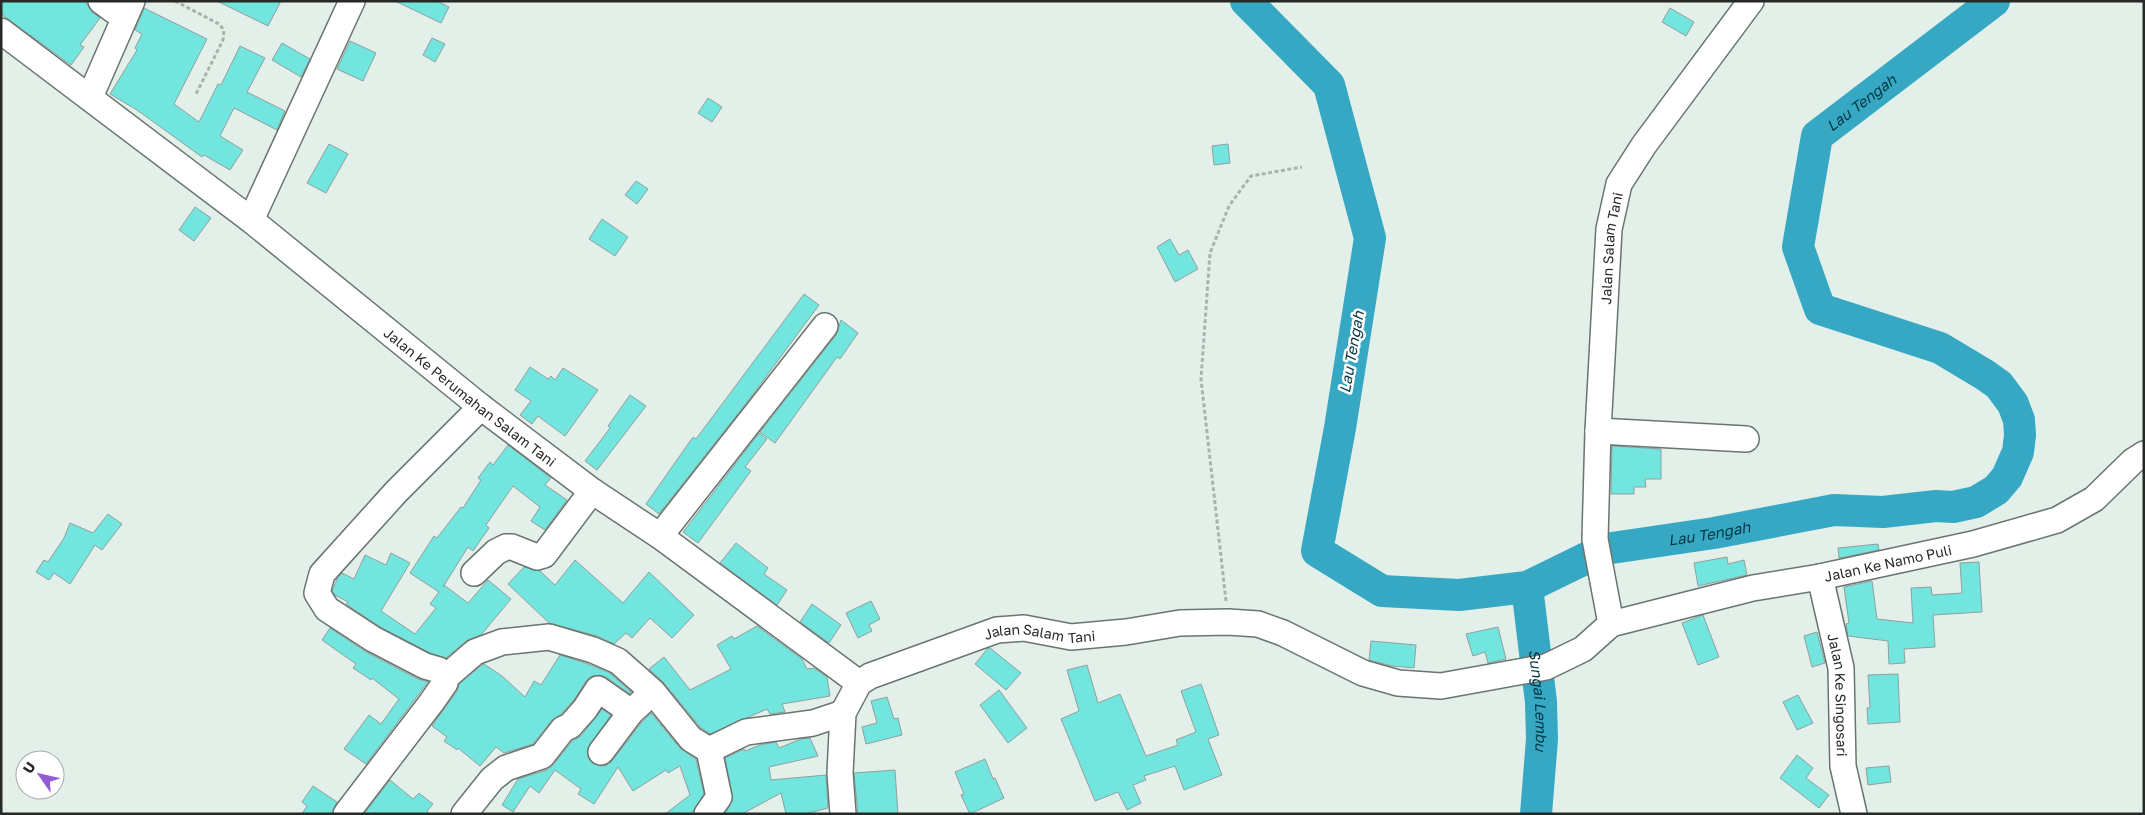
<svg xmlns="http://www.w3.org/2000/svg" width="2145" height="815" font-family="'Golos Text',sans-serif">
	<rect width="100%" height="100%" fill="#e3f0e9"/>
	<g fill="none" stroke-linecap="round" stroke-linejoin="round">
		<g stroke="#36a8c4" stroke-width="32">
			<path id="s1" d="M1246 1 1329 85 1370 238 1340 428 1317 551 1382 591 1459 595 1527 587 1605 549 1714 533 1834 510 1883 512 1936 506 1953 507 1976 502 1996 490 2007 477 2018 452 2020 435 2019 420 2013 404 1999 385 1985 375 1940 348 1820 309 1798 247 1817 136 1994 1"/>
			<path id="s2" d="M1527 587 1541 702 1542 739 1536 814"/>
		</g>
	</g>
	<path fill="#71e5de" stroke="#90a09e" d="M1 1H85L92 12 100 18 80 45 84 47 71 65 1 14Z
		M217 1H281L268 26Z
		M395 1H437L449 7 441 23Z
		M144 8 207 39 174 104 199 122 218 84 221 85 240 46 265 58 247 92 285 111 277 130 234 108 220 136 243 150 230 170 204 155 202 157 137 110 110 94 137 50 135 48 142 34 135 30Z
		M1670 8 1694 22 1686 36 1662 22Z
		M432 38 445 44 435 62 423 55Z
		M350 41 376 53 363 81 337 69Z
		M282 43 310 59 301 77 272 60Z
		M708 98 722 107 712 122 698 113Z
		M329 144 348 154 326 193 307 183Z
		M1228 144 1230 163 1214 165 1212 146Z
		M636 181 648 189 637 204 625 195Z
		M195 207 211 218 194 241 179 230Z
		M602 219 628 237 615 256 589 239Z
		M1170 239 1179 255 1188 250 1198 269 1175 282 1157 247Z
		M804 294 819 305 748 401 659 514 646 504 693 437 696 439Z
		M841 320 858 333 840 359 837 357 775 443 760 432 836 335Z
		M530 367 548 379 551 376 555 380 563 368 598 390 565 436 538 416 532 424 520 415 531 401 515 390Z
		M630 395 646 406 597 470 585 461 610 428 608 426Z
		M759 433 767 439 745 467 751 471 698 543 683 532Z
		M508 445 551 478 545 485 567 500 545 530 531 521 540 507 513 486 486 525 489 528 473 551 468 547 443 587 444 585 468 603 488 580 511 599 481 635 466 641 446 658 430 653 380 627 346 604 348 602 335 595 332 591 338 577 342 573 354 579 365 555 386 565 391 553 410 563 381 611 415 634 436 608 430 604 439 592 410 573 434 536 437 538 461 507 463 508 481 480 478 478 490 462 493 465Z
		M1612 446 1661 449V479H1645L1646 487H1634V494H1611Z
		M108 514 122 524 102 550 95 545 70 584 54 573 49 580 36 572 44 560 48 562 64 538 70 523 93 533Z
		M736 543 768 568 764 574 787 590 777 605 720 563Z
		M1878 544 1879 550 1839 558 1838 548Z
		M1727 557 1728 564 1744 560 1747 575 1698 586 1694 563Z
		M575 560 623 603 649 572 694 615 672 638 650 618 632 638 626 633 614 644 597 636 549 623 508 584 524 567 540 571 555 585Z
		M1979 562 1982 612 1933 615 1935 647 1904 649 1905 663 1889 664 1888 641 1848 636 1846 624 1849 623 1844 587 1872 581 1877 619 1913 623 1911 588 1931 587 1932 595 1962 593 1960 563Z
		M871 601 880 619 869 625 872 631 858 638 846 613Z
		M812 604 841 625 829 643 800 622Z
		M1703 615 1719 657 1698 665 1682 623Z
		M757 626 802 659 807 669 814 668 827 677 830 696 782 704 785 712 770 714 767 709 710 734 701 728 664 683 649 669 664 657 690 690 731 669 717 645 732 636 734 639Z
		M1498 627 1506 659 1488 663 1485 652 1473 656 1466 634Z
		M330 628 366 652 418 679 428 682 366 764 344 749 369 715 381 724 399 699 372 678 371 680 353 668 356 664 322 640Z
		M1817 632 1825 663 1812 667 1804 636Z
		M1371 641 1416 645 1414 668 1392 666 1369 660Z
		M988 648H990L1021 673 1006 690 975 664Z
		M560 655 588 664 610 673 631 692 630 694 606 677 600 675 592 676 586 681 574 700 561 714 552 720 533 744 504 753 496 747 480 766 458 748 457 750 444 741 447 737 432 726 457 691 459 684 482 665 484 664 502 676 525 697 534 681 541 685Z
		M1087 665 1098 703 1120 694 1146 756 1178 745 1176 740 1196 732 1181 691 1201 684 1219 735 1208 739 1222 775 1184 790 1175 766 1144 776 1146 780 1133 785 1141 803 1127 810 1118 792 1095 801 1061 719 1079 711 1067 670Z
		M1898 674 1900 722 1868 724 1867 708H1870L1868 675Z
		M999 690 1027 728 1008 743 980 705Z
		M1798 695 1813 723 1797 730 1783 702Z
		M887 697 894 719 898 718 902 735 866 744 862 727 877 723 871 701Z
		M602 709 611 715 587 750 588 757 592 763 600 766 607 765 612 761 642 722 651 713 680 748 696 759 704 794 693 811 690 814H665L690 795 680 766 668 773 666 770 633 791 618 767 594 804 578 794 581 789 555 770 539 793 530 786 513 812 502 805 518 779 547 770 553 765 572 741 581 736Z
		M810 738 818 756 769 767 771 780 826 775 828 808 805 814H786L781 793 742 814H725L733 800 725 758 744 749 745 751 760 745 776 742 779 748 801 739Z
		M1797 755 1813 768 1806 778 1829 795 1819 808 1780 778Z
		M985 759 993 779 995 778 1004 798 970 814 961 795 964 794 955 772Z
		M1889 766 1891 782 1868 785 1866 768Z
		M895 770 898 814H858L854 773Z
		M390 780 413 799 419 793 433 804 427 811 429 814H364Z
		M313 786 337 802 332 814H302L307 806 302 802Z"/>
	<g fill="none" stroke-linecap="round" stroke-linejoin="round">
		<defs>
			<g id="minor">
				<path d="M101 1 124 18"/>
				<path id="s3" d="M1 31 251 220 481 407 592 491 660 536 859 683"/>
				<path d="M90 97 132 1"/>
				<path d="M251 220 352 1"/>
				<path d="M1598 431 1746 439"/>
				<path d="M660 536 825 326"/>
				<path d="M474 573 496 552 506 547H512L537 557 544 555 592 491"/>
				<path id="s4" d="M1820 577 1841 668 1843 766 1854 814"/>
				<path id="s5" d="M1611 624 1595 539 1598 431 1609 229 1619 184 1644 145 1751 1"/>
				<path d="M446 677 475 652 502 642 549 637 593 650 618 661 653 692 691 739 709 750 746 732 813 723 843 713"/>
				<path d="M601 752 631 712 642 702"/>
				<path d="M346 814 431 703 445 683 446 677 439 670 425 666 373 639 327 609 317 593 322 574 396 492 481 407"/>
				<path d="M464 814 492 779 506 768 542 756 563 729 570 726 585 709 598 689 631 712"/>
				<path d="M707 814 719 797 709 750"/>
				<path id="s6" d="M843 814 840 773 843 713 859 683 870 676 997 630 1024 628 1071 637 1126 632 1180 623 1228 622 1258 624 1283 633 1363 673 1398 683 1441 686 1546 667 1583 649 1611 624 1753 588 1820 577 1973 544 2057 520 2094 499 2133 461 2144 454"/>
			</g>
		</defs>
		<use href="#minor" stroke="#69756f" stroke-width="28"/>
		<path stroke="#a8b3ad" stroke-width="3" stroke-dasharray="4 2.5" stroke-linecap="butt" d="M175 1 219 24 224 30 223 40 196 94
			M1226 601 1201 379 1210 253 1229 206 1251 176 1302 167"/>
		<use href="#minor" stroke="#fff" stroke-width="25"/>
	</g>
	<g text-anchor="middle" dominant-baseline="central" stroke-width="5" stroke-linejoin="round" paint-order="stroke">
		<g font-size="14" fill="#252a27" stroke="#fff">
			<text stroke="none"><textPath href="#s5" startOffset="378">Jalan Salam Tani</textPath></text>
			<text stroke="none"><textPath href="#s3" startOffset="595">Jalan Ke Perumahan Salam Tani</textPath></text>
			<text stroke="none"><textPath href="#s6" startOffset="1211">Jalan Ke Namo Puli</textPath></text>
			<text stroke="none"><textPath href="#s6" startOffset="326">Jalan Salam Tani</textPath></text>
			<text stroke="none"><textPath href="#s4" startOffset="120">Jalan Ke Singosari</textPath></text>
		</g>
		<g font-size="15" font-style="italic" fill="#013642" stroke="#fff">
			<text stroke="none"><textPath href="#s1" startOffset="1848">Lau Tengah</textPath></text>
			<text transform="translate(1351 352) rotate(-80)">Lau Tengah</text>
			<text stroke="none"><textPath href="#s1" startOffset="1008">Lau Tengah</textPath></text>
			<text stroke="none"><textPath href="#s2" startOffset="114">Sungai Lembu</textPath></text>
		</g>
	</g>
	<rect width="2145" height="815" fill="none" stroke="#252a27" stroke-width="5"/>
	<g transform="translate(40 775) rotate(304)"><circle r="24" fill="#ffffff" stroke="#a8aaa9"/>
	<path d="M0-4L9 19L0 12L-9 19Z" fill="#925cd5"/>
	<text y="-8" font-size="14" font-weight="bold" text-anchor="middle" fill="#252a27">U</text>
	</g>
</svg>
